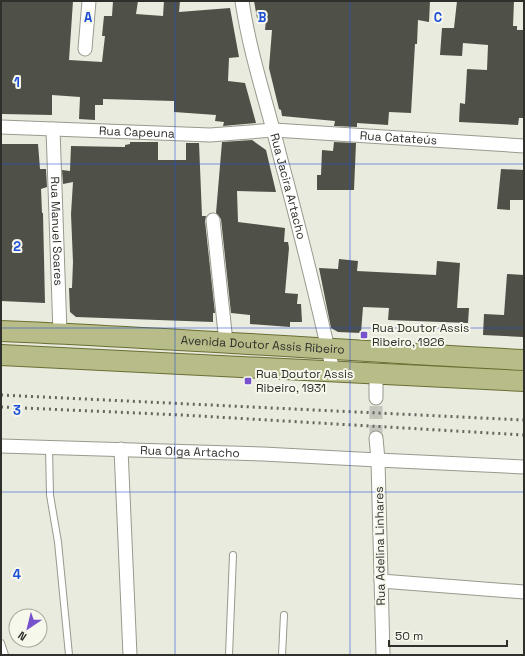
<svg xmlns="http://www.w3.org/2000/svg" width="525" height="656" font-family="'Space Grotesk',sans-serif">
	<rect width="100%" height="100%" fill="#e9ebdf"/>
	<path fill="#4f5047" d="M1 1H73L69 60 102 62 105 36H102L104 16H112L113 1H138L136 14 163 16 164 1H180L179 12 230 8 239 57 229 58 228 81 245 83 256 123 223 126 224 122 215 121 216 115 174 112V101L103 99V105H95V120L79 119 80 97 52 95V115L2 114Z
		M254 1H430L429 22 418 20 417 44H415L411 113 389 112 388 125 357 123V127L334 126 335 121 282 116 281 110 279 109 269 68 272 30H265L266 20 257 18Z
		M457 1H514L513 26H517V30H524V118H519L518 125 459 122 460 103 465 104 467 69 487 70 488 45 463 43 462 56 440 55 442 28H454Z
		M252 140 266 150 276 192 237 191 238 222 285 228 284 242H288L289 248 285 293 298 294 297 304H301L302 322H290V327L250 324V315L231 313 221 219 216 213 222 142Z
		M130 142H158V160H186V143H199L202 216H206L205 221 215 313H213V322L76 317 70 312 69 288H72L73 262 71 214 73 182 63 184 62 170 70 171 71 146 125 147V145L130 144Z
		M334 142 356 143 354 190H317V175H321L322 150 333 151Z
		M1 144H38L40 169H46L47 187 41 189 42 213H43L45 303 1 301Z
		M501 169 524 170 523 200H510V210L497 209Z
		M339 259 358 261 357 271 436 275 437 261 460 263 457 308H469L468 323 388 320 389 308 363 307 361 333 338 332 331 328 319 268 338 269Z
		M507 274 524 275 523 337 483 335 484 314 504 315Z"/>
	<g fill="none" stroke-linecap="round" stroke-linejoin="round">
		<path stroke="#c4c5bb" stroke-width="13" stroke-dasharray="13 6" stroke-linecap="butt" d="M376 438V398"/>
		<defs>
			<path id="lane" d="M49 447 50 495 58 542 69 655
				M1 643 5 655
				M229 655 233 555
				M282 655 284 615"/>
			<g id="street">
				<path id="s1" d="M242 1C250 55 268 107 281 160 300 230 317 300 333 371"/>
				<path d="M85 49 89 1"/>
				<path id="s2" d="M1 127 210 135 274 130 524 146"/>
				<path id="s3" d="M53 129 60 333"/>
				<path d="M213 220 226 342"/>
				<path d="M376 398V373"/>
				<path id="s4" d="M1 446 263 454 378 460 376 438"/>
				<path d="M121 449 130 655"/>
				<path d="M381 581 524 592"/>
				<path d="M383 655 378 460 524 467"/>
			</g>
			<g id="primary">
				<path id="s5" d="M1 331C176 338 350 351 524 360"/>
				<path d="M1 355 524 381"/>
			</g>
		</defs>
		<use href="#lane" stroke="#989a8e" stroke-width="8"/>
		<use href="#street" stroke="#989a8e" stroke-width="15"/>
		<use href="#primary" stroke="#6a6e33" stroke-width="22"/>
		<use href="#lane" stroke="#fff" stroke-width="6"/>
		<use href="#street" stroke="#fff" stroke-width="13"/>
		<use href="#primary" stroke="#b8bc88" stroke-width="20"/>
		<path stroke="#65665f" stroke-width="3" stroke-dasharray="2 4" stroke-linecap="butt" d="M1 395 524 420
			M1 407 182 415 524 435"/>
	</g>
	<path fill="none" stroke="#1d4ed8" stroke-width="1" stroke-opacity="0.55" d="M175 1V655M350 1V655M1 164H524M1 328H524M1 492H524"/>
	<g fill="#7752cc" stroke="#f6f8ec" stroke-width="1.5">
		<rect x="360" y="331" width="8" height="8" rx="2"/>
		<rect x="244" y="377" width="8" height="8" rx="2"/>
	</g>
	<g text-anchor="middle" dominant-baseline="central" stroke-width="4" stroke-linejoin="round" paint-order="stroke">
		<g font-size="12" fill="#2f2f2b" stroke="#f6f8ec">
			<text stroke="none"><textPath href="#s2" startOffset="136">Rua Capeuna</textPath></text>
			<text stroke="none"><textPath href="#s2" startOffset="398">Rua Catateús</textPath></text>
			<text stroke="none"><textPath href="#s1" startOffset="191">Rua Jacira Artacho</textPath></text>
			<text stroke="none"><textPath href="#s3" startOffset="102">Rua Manuel Soares</textPath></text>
			<text stroke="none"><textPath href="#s5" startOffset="262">Avenida Doutor Assis Ribeiro</textPath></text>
			<text stroke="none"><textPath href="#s4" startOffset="189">Rua Olga Artacho</textPath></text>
			<text transform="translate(380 546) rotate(-91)">Rua Adelina Linhares</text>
		</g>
		<g font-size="12" fill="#2f2f2b" stroke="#f6f8ec" text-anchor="start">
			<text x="372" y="328">Rua Doutor Assis<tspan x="372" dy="14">Ribeiro, 1926</tspan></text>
			<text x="256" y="374">Rua Doutor Assis<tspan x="256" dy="14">Ribeiro, 1931</tspan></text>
		</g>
	</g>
	<g font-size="13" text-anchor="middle" font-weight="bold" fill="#1d4ed8" stroke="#f6f8ec" stroke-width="4" stroke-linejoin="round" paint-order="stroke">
		<text x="88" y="22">A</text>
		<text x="262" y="22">B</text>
		<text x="438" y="22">C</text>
		<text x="17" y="87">1</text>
		<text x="17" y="251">2</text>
		<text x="17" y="415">3</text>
		<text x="17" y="579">4</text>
	</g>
	<rect width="525" height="656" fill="none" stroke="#2f2f2b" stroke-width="4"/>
	<g transform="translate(28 628) rotate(215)"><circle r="19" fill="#f6f8ec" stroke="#a6a89f"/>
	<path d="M0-3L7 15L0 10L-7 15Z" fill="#7752cc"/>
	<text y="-6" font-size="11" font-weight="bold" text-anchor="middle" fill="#2f2f2b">N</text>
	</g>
	<path d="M389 640v6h118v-6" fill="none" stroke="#2f2f2b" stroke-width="2"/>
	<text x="395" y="640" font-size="12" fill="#2f2f2b" stroke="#f6f8ec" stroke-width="3" paint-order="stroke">50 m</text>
</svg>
